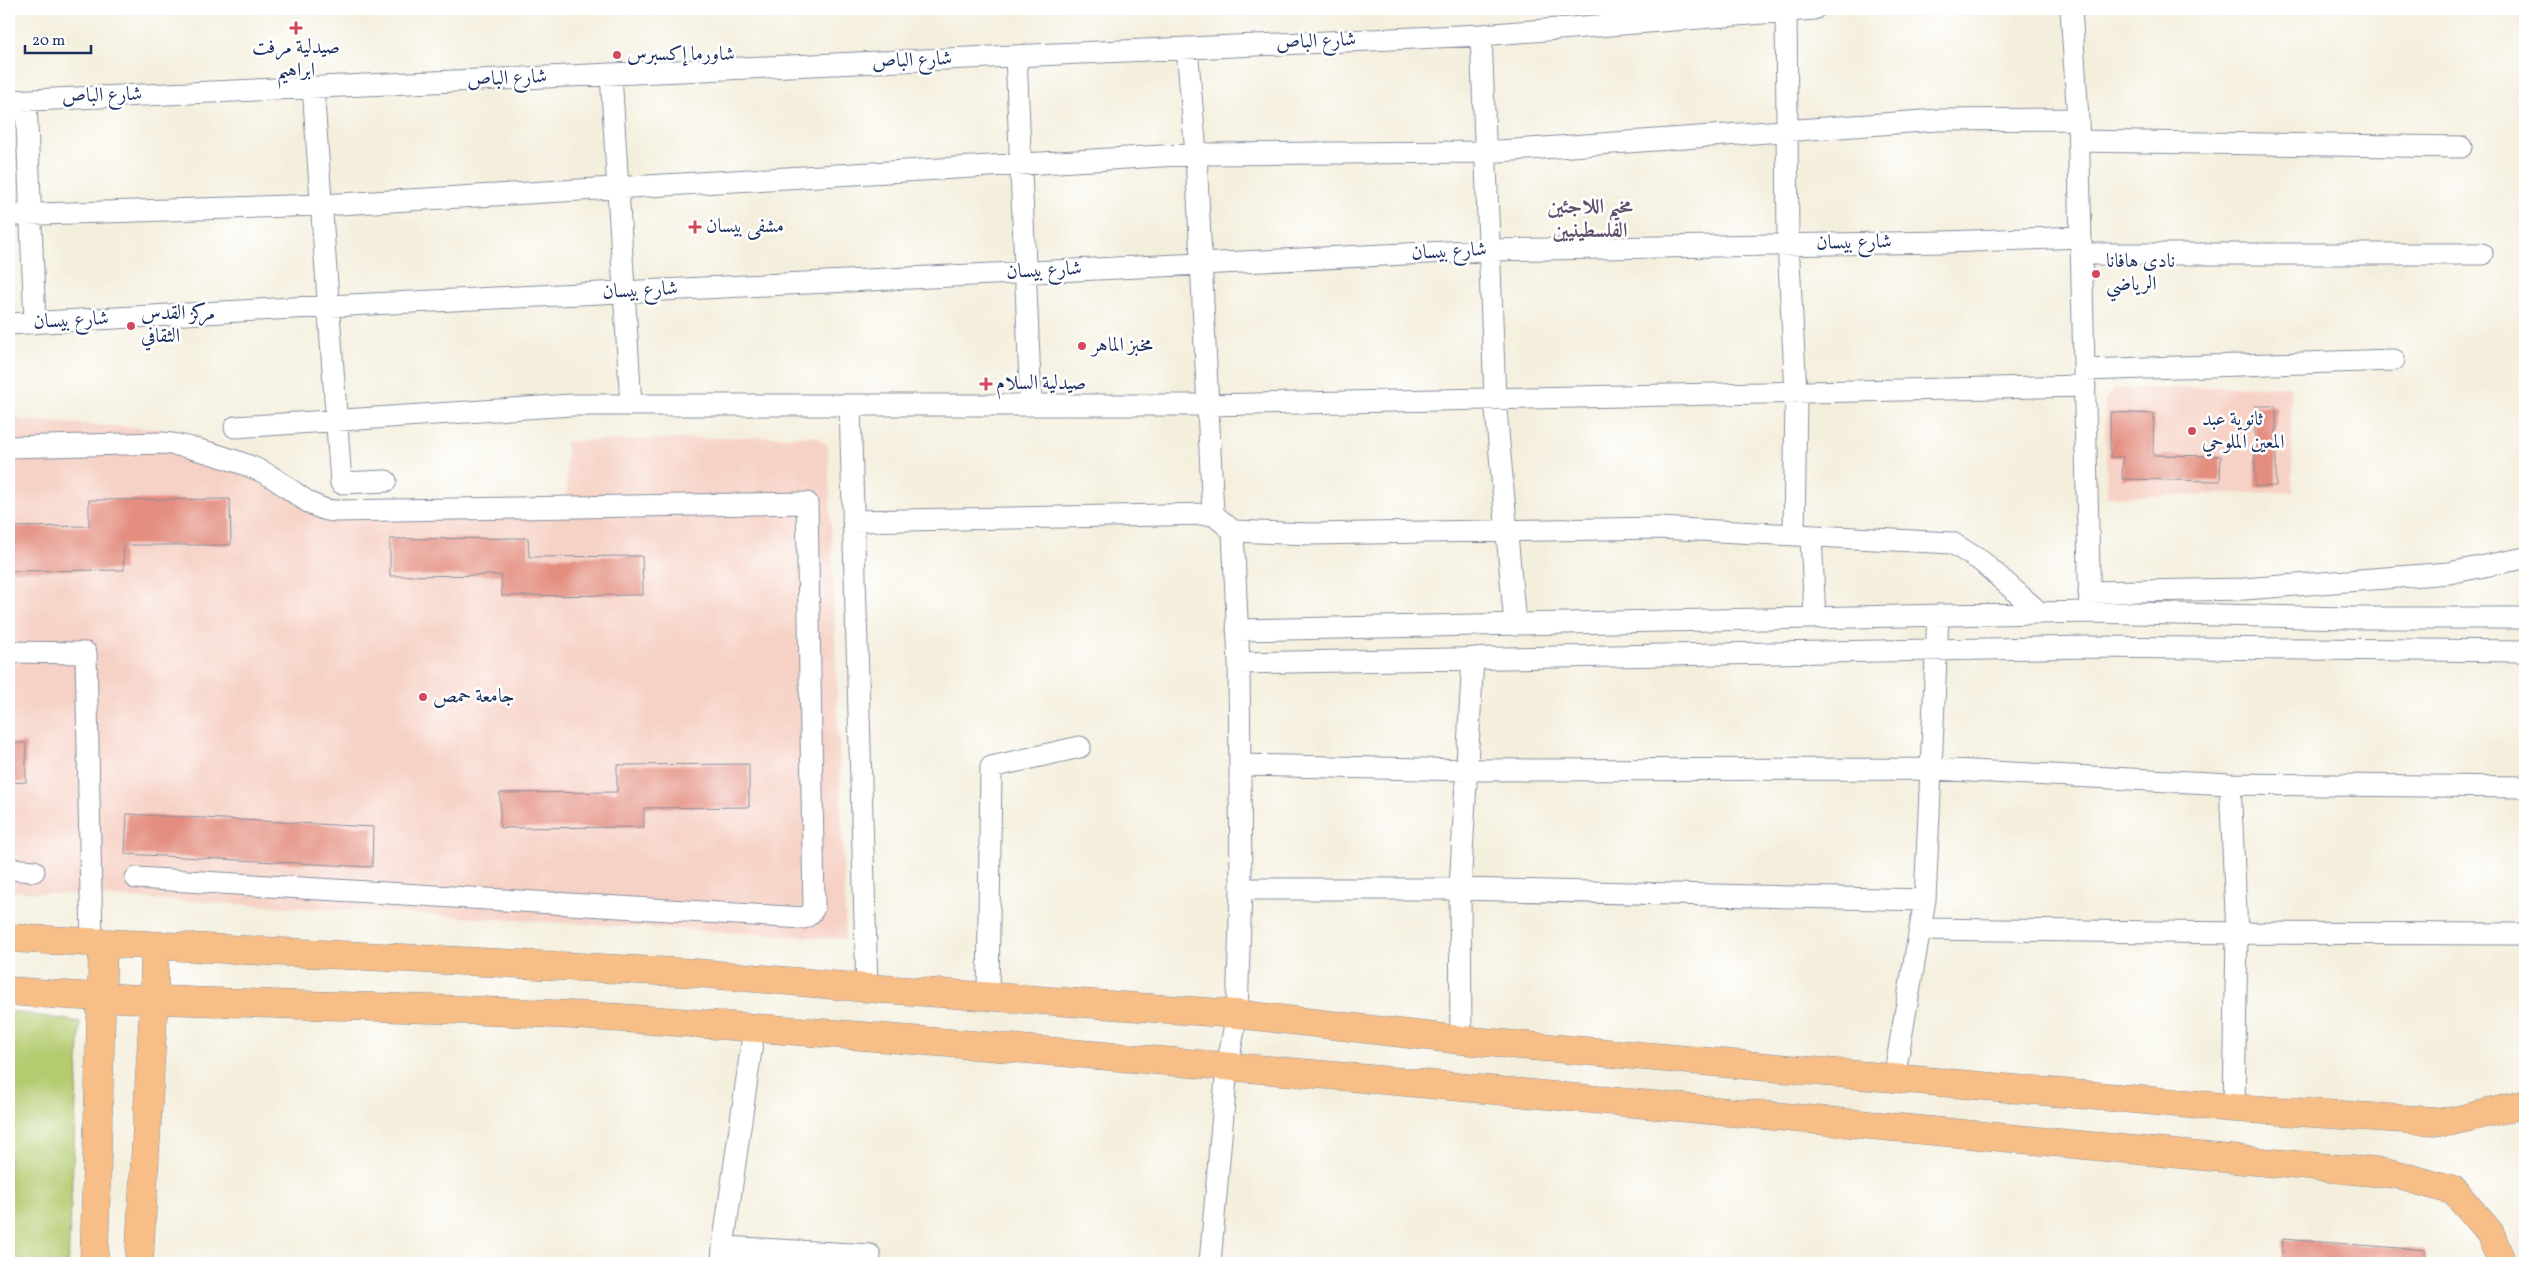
<svg xmlns="http://www.w3.org/2000/svg" width="2534" height="1272" font-family="Vollkorn,Amiri,serif">
	<rect width="100%" height="100%" fill="#fff"/>
	<filter id="ink" filterUnits="userSpaceOnUse"><feTurbulence type="fractalNoise" baseFrequency=".02" numOctaves="2"/><feDisplacementMap in="SourceGraphic" scale="10" xChannelSelector="R" yChannelSelector="G"/><feConvolveMatrix kernelMatrix="1 2 1 2 8 2 1 2 1" color-interpolation-filters="sRGB"/></filter>
	<filter id="wash" filterUnits="userSpaceOnUse"><feTurbulence type="fractalNoise" baseFrequency=".0096" numOctaves="4" result="noise"/><feDisplacementMap in="SourceGraphic" scale="20" xChannelSelector="R" yChannelSelector="G"/><feGaussianBlur stdDeviation="1.12" result="paint"/><feColorMatrix in="noise" values="0 0 0 0 0 0 0 0 0 0 0 0 0 0 0 0 0 1.4 0 .05"/><feComposite in="paint" operator="in"/></filter>
	<g filter="url(#wash)">
		<rect width="100%" height="100%" fill="#f4efdd"/>
		<path fill="#f6d1c5" d="M2290 386 2293 492 2107 497 2105 399 2114 389Z
			M9 404 17 420 157 429 268 462 329 501 567 502 566 441 816 436 828 447 846 939 9 891Z"/>
		<path fill="#b4cb70" stroke="#687d67" d="M9 1011 80 1022 68 1263H9Z"/>
		<g id="blocks">
			<path fill="#e48e80" d="M2255 406H2276V486L2255 487Z
				M2110 412 2154 414 2153 455 2221 456 2220 481 2122 479 2123 457H2110Z
				M230 499 231 545H123L124 570 9 571V527L89 526V500Z
				M528 538 529 557 642 556 643 595 502 596 501 575 390 576V539Z
				M9 743H26V782L9 783Z
				M749 764V807L644 808V827L500 828V793L617 792V765Z
				M127 814 373 827 372 867 125 854Z
				M2283 1239 2425 1250V1263H2281Z"/>
		</g>
	</g>
	<g filter="url(#ink)">
		<use href="#blocks" fill-opacity="0" stroke="#888f9e" stroke-width="1"/>
		<g fill="none" stroke-linecap="round" stroke-linejoin="round">
			<defs>
				<path id="minor" d="M1786 9 1788 243 1796 393 1794 535
					M2071 9 2078 119 2090 612
					M1481 35 1495 398 1515 625
					M1187 48 1196 154 1213 514
					M1016 56 1031 405
					M611 74 631 405
					M313 87 341 483 386 481
					M26 100 35 323
					M9 101 1481 35 1814 9
					M2079 141 2461 147
					M9 215 322 205 1196 154 1485 152 1938 120 2078 119
					M2081 254H2482
					M9 324 329 306 1489 250 1945 242 2081 237
					M2084 370 2394 360
					M850 405 867 988
					M235 427 572 405H1206L2085 386
					M9 447 163 443C188 445 240 461 263 472 287 483 307 509 334 511L807 503 814 908 810 914 804 918 136 878
					M853 521 1213 514 1233 531 1310 534 1659 528 1952 543 1981 561 2040 613
					M1233 531 1239 663 1241 889
					M1811 536 1815 618
					M2089 592 2244 589 2449 573 2525 558
					M1237 630 2090 612 2349 618H2525
					M9 652 86 653 92 942
					M1239 663 2090 647 2525 651
					M1241 765 1467 770 1932 769 2230 784 2525 787
					M2230 784 2237 933 2234 1108
					M9 869 34 871
					M1920 929 2237 933 2525 934
					M988 996 991 767 1080 747
					M1461 1040 1460 889 1473 658
					M1894 1078 1925 900 1938 615
					M723 1247 870 1255 869 1263
					M722 1263 723 1247 754 1029
					M1210 1263 1227 1067 1237 1014 1241 889H1460L1925 900"/>
				<path id="major" d="M9 938 696 973 867 988 1237 1014 1461 1040 2234 1108 2449 1122 2525 1104
					M9 991C213 1007 417 1004 621 1018 1213 1060 1804 1120 2395 1174L2454 1191 2490 1233 2502 1263
					M94 1263 103 943
					M139 1263 154 1000 155 946"/>
			</defs>
			<use href="#minor" stroke="#888f9e" stroke-width="23"/>
			<use href="#major" stroke="#888f9e" stroke-width="29"/>
			<use href="#minor" stroke="#fff" stroke-width="21"/>
			<use href="#major" stroke="#f7be87" stroke-width="28"/>
		</g>
	</g>
	<g fill="#d1495b" stroke="#fff" stroke-width="2">
		<path d="M293.5 20.5h5v5h5v5h-5v5h-5v-5h-5v-5h5z"/>
		<circle cx="617" cy="55" r="5"/>
		<path d="M692.5 219.5h5v5h5v5h-5v5h-5v-5h-5v-5h5z"/>
		<circle cx="2096" cy="274" r="5"/>
		<circle cx="131" cy="326" r="5"/>
		<circle cx="1082" cy="346" r="5"/>
		<path d="M983.5 376.5h5v5h5v5h-5v5h-5v-5h-5v-5h5z"/>
		<circle cx="2192" cy="431" r="5"/>
		<circle cx="423" cy="697" r="5"/>
	</g>
	<g text-anchor="middle" dominant-baseline="central" stroke-width="5" stroke-linejoin="round" paint-order="stroke">
		<g font-size="20" fill="#1b2f5e" stroke="#fff">
			<text transform="translate(1316 42) rotate(-3)">شارع الباص</text>
			<text transform="translate(912 61) rotate(-3)">شارع الباص</text>
			<text transform="translate(507 79) rotate(-3)">شارع الباص</text>
			<text transform="translate(102 96) rotate(-2)">شارع الباص</text>
			<text transform="translate(1854 243) rotate(-1)">شارع بيسان</text>
			<text transform="translate(1449 252) rotate(-3)">شارع بيسان</text>
			<text transform="translate(1044 271) rotate(-3)">شارع بيسان</text>
			<text transform="translate(640 291) rotate(-3)">شارع بيسان</text>
			<text transform="translate(71 321) rotate(-3)">شارع بيسان</text>
		</g>
		<g font-size="20" fill="#1b2f5e" stroke="#fff" text-anchor="start">
			<text x="296" y="48" text-anchor="middle">صيدلية مرفت<tspan x="296" dy="23">ابراهيم</tspan></text>
			<text x="627" y="55">شاورما إكسبرس</text>
			<text x="706" y="227">مشفى بيسان</text>
			<text x="2106" y="262">نادي هافانا<tspan x="2106" dy="23">الرياضي</tspan></text>
			<text x="141" y="314">مركز القدس<tspan x="141" dy="23">الثقافي</tspan></text>
			<text x="1092" y="346">مخبز الماهر</text>
			<text x="996" y="384">صيدلية السلام</text>
			<text x="2202" y="420">ثانوية عبد<tspan x="2202" dy="23">المعين الملوحي</tspan></text>
			<text x="433" y="697">جامعة حمص</text>
		</g>
		<g font-size="21" font-weight="bold" fill="#61506a" stroke="#fff">
			<text x="1590" y="207">مخيم اللاجئين<tspan x="1590" dy="24">الفلسطينيين</tspan></text>
		</g>
	</g>
	<rect width="2534" height="1272" fill="none" stroke="#fff" stroke-width="30"/>
	<path d="M25 45v8h66v-8" fill="none" stroke="#1b2f5e" stroke-width="2.5"/>
	<text x="32" y="45" font-size="15" fill="#1b2f5e" stroke="#ffffff" stroke-width="4" paint-order="stroke">20 m</text>
</svg>
